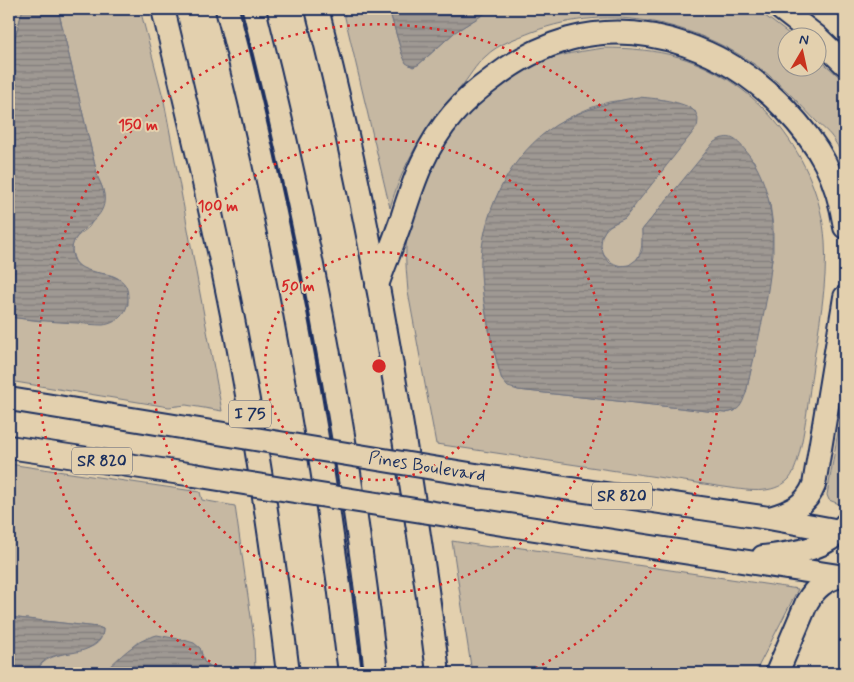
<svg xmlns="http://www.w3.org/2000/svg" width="854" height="682" font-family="Mynerve,sans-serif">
	<defs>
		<pattern id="water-rules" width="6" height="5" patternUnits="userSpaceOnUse" patternTransform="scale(1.25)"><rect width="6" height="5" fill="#9f9993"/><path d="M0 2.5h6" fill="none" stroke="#817d7b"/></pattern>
	</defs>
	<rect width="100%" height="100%" fill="#e3d0ae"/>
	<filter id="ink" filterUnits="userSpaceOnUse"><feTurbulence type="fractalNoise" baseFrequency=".02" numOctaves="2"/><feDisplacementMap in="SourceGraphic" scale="10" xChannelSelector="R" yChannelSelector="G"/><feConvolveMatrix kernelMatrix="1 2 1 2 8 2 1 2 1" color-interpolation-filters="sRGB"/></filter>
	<g filter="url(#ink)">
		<path fill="#c6b8a2" stroke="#707480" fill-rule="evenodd" d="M9 9H23L9 58Z
			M58 9H140L164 101 222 411 186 405 169 407 9 381V317L41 321 128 305C129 255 81 288 73 255 69 239 80 235 89 227 92 223 94 218 97 214 106 199 106 194 98 178Z
			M343 9H389L402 54 418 65 455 32 492 9H756L793 37 786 38V68H816L817 57 845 82V164C842 156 839 147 834 140 830 133 822 127 816 121 799 103 783 86 764 71 697 22 611 2 532 32 517 38 498 44 486 56 475 65 469 78 460 88 456 93 451 97 447 102 421 133 401 169 390 208Z
			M604 48C629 48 655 50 679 57 759 81 819 158 825 241 828 285 818 329 812 373 809 394 802 465 789 479 773 496 745 490 724 487L436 444 408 292C407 277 405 262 406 247 409 212 423 181 440 151 444 143 448 134 453 128 470 108 495 87 517 73 542 57 575 52 604 48ZM659 99 686 106 696 112 625 218C558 243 648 305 642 230L714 143 722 138 754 161 770 204 773 226V254L765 302 746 393 735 411 725 413 518 390 502 380C492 347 478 290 482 256 488 182 536 121 609 102 625 99 643 100 659 99Z
			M845 392V501L839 504 829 500 827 495Z
			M9 464 200 492 202 500 235 506 254 638 255 673H217L216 670 204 662 200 648 139 641 103 673H36C47 642 103 662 103 629L98 627 9 617Z
			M452 541 489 547 508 546 798 589 755 673H472Z"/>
		<path fill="url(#water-rules)" stroke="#6a6f7e" d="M23 9H58L98 178C122 223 70 223 72 252 75 284 129 262 128 297 128 305 126 312 120 317 115 322 110 324 103 325 95 325 85 324 77 323 54 322 31 320 9 317V58Z
			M389 9H492L455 32 418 65 413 67 406 63 402 54Z
			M638 97C652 98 686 101 695 112 699 116 698 122 697 127L625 218 607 227 602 236 601 246 604 256 610 263 619 266 629 265 637 259 642 251V230L714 142C730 133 735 138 746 151 797 215 761 321 746 393 741 406 740 411 725 413L518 390 508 387 502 380C492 347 479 291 481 257 485 206 512 153 556 125 581 110 609 102 638 97Z
			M9 617 98 627 103 629C103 635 101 639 96 643 76 661 46 645 36 673H9Z
			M157 635 184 640 194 643 200 648 204 662 216 670 217 673H103C119 658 135 640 157 635Z"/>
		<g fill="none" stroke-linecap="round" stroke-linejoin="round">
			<defs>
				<path id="major" d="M447 515 483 521"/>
				<path id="highway" d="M163 9C193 131 222 254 244 378 262 476 276 574 288 673
					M227 9C283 225 324 451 350 673
					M254 9C309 227 351 450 376 673
					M317 9C354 153 382 299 405 445 417 521 429 597 438 673
					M781 9 817 37 845 64
					M377 285C385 263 394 241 402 218 414 180 426 145 453 114 464 101 478 89 492 79 515 61 541 47 569 39 647 18 731 52 785 109 820 146 837 177 845 227
					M9 399 187 428
					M9 447 194 475
					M476 475 769 518 845 532
					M770 518C790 512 806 506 814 485L845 297
					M483 521 845 577
					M763 557C793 553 825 551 845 525
					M777 673 807 602C816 587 825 580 841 576"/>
			</defs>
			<use href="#major" stroke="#1b2f5e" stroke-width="24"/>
			<use href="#highway" stroke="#1b2f5e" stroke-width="26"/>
			<use href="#major" stroke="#e3d0ae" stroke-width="20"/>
			<use href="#highway" stroke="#e3d0ae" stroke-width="22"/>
			<defs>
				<path id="highway-bridge" d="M187 428 476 475
					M194 475 447 515"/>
			</defs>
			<use href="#highway-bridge" stroke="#1b2f5e" stroke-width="26" stroke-linecap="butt"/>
			<use href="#highway-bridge" stroke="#e3d0ae" stroke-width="22"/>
		</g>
	</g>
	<g fill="none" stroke="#d62828" stroke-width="2.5" stroke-dasharray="2.5 5">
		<circle cx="379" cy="366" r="114"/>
		<circle cx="379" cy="366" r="227"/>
		<path d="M230 672A341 341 0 1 1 528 672"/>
	</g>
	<g text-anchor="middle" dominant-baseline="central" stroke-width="4" stroke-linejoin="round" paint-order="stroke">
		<g fill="#e3d0ae" stroke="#575f76" stroke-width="1">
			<rect x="229" y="400.5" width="42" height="27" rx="4"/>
			<rect x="72" y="447.5" width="60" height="27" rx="4"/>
			<rect x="592" y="482.5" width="60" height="27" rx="4"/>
		</g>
		<g font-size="16" font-weight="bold" fill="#1b2f5e">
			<text x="250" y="414">I 75</text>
			<text x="102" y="461">SR 820</text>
			<text x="622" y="496">SR 820</text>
		</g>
		<g font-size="18" fill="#1b2f5e" stroke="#e3d0ae">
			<text transform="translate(427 467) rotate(9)">Pines Boulevard</text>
		</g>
	</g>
	<circle cx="379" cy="366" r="8" fill="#d62828" stroke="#e3d0ae" stroke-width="2.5"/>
	<g font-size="15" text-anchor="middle" font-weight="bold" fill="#d62828" stroke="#e3d0ae" stroke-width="4" stroke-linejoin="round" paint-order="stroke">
		<text x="138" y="130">150 m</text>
		<text x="218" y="211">100 m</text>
		<text x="298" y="291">50 m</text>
	</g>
	<rect width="854" height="682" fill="none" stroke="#e3d0ae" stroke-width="30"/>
	<rect x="15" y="15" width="824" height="652" fill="none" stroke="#1b2f5e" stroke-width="2" filter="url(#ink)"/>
	<g transform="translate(802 52) rotate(9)"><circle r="24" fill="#e3d0ae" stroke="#93908e"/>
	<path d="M0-4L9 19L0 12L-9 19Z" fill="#c8321e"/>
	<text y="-8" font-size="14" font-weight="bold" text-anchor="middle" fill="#1b2f5e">N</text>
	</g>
</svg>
